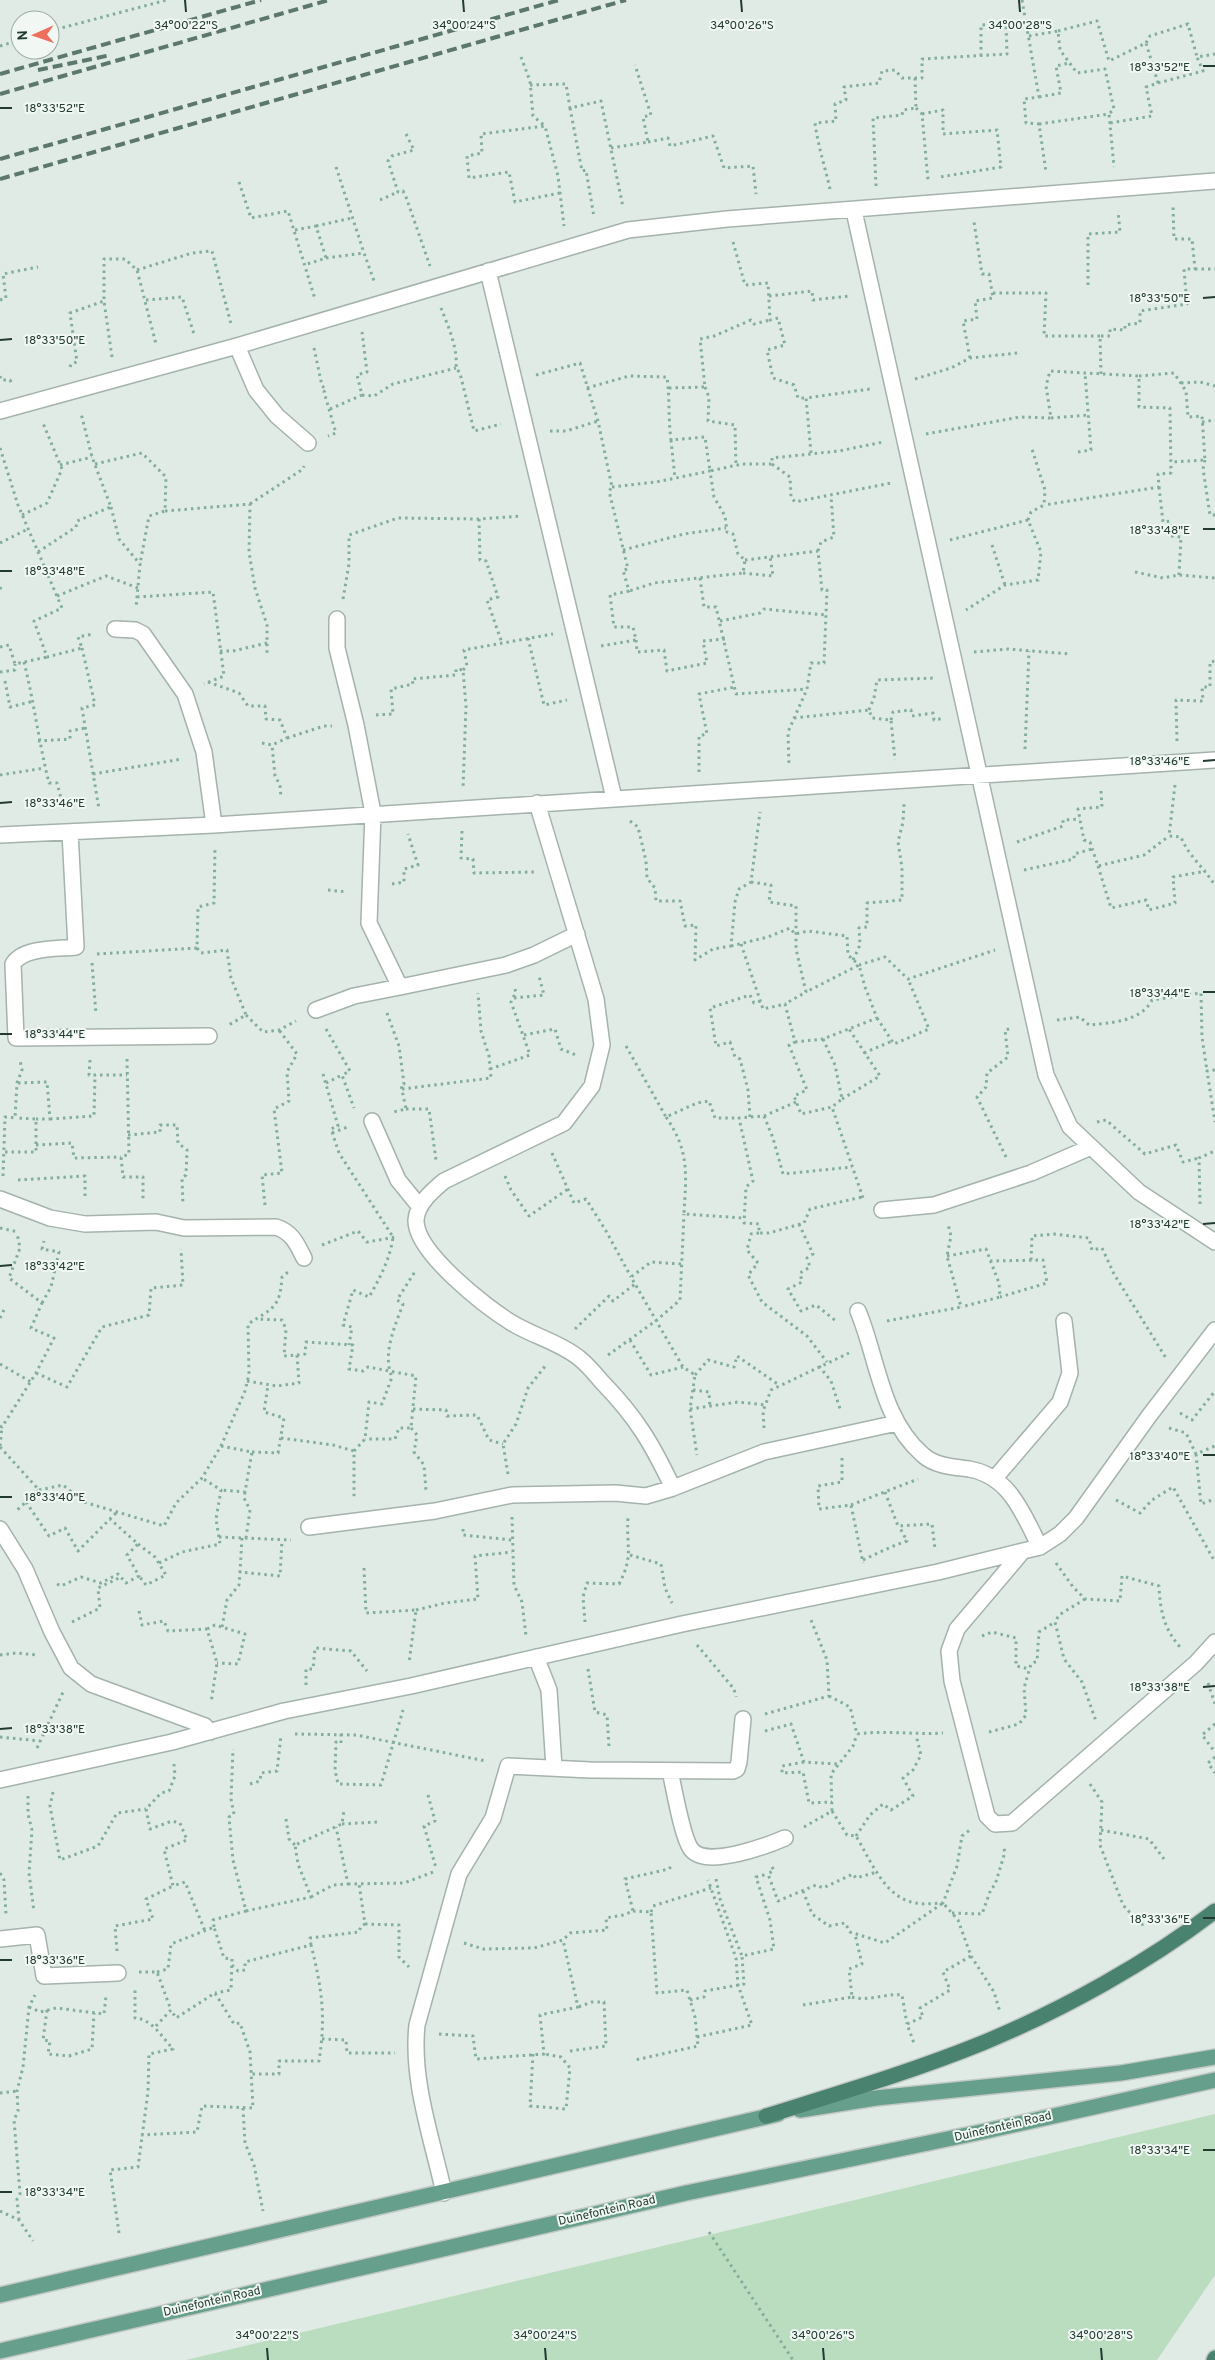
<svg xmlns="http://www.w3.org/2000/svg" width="1215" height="2360" font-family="Overpass,sans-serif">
	<rect width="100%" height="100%" fill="#e1ebe5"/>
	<path fill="#badcbf" d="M1215 2114V2275L1157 2360H186Z"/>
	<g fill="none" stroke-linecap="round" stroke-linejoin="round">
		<defs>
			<path id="minor" d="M854 211 1046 1075 1070 1127 1139 1192 1215 1242
				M488 271 614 798
				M237 346 256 390 277 416 308 443
				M0 411 237 346 628 230 727 219 1215 181
				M115 629 135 630 143 634 185 694 204 752 214 825
				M537 803 596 999 602 1045 592 1086 564 1123 444 1181C432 1191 417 1204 416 1220 415 1252 486 1307 512 1323 533 1336 559 1342 579 1358 588 1365 595 1374 602 1382 637 1418 652 1444 673 1488
				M70 832 76 947C57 949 23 947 13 964L16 1038 209 1036
				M0 835 214 825 1215 760
				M400 987 506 965 534 955 577 934
				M316 1010 354 996 400 987 369 923 373 813 356 725 337 648V619
				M372 1121 398 1180 420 1207
				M0 1199 50 1218 85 1224 156 1222 184 1228 276 1227C292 1232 297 1244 304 1258
				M882 1210 934 1205 1031 1173 1091 1147
				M858 1311C878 1359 881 1419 923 1455 935 1466 953 1467 969 1469 1010 1476 1023 1514 1040 1547
				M1215 1330 1149 1416 1076 1518 1060 1534 1040 1547 1023 1551 957 1629 949 1651 952 1681 987 1816 995 1824 1012 1823 1196 1663 1215 1642
				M995 1478 1060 1402 1070 1373 1064 1321
				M309 1527 435 1511 512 1495 615 1493 646 1496 673 1488 764 1452 897 1423
				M0 1529 25 1569 52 1632 71 1668 91 1684 205 1726 210 1732
				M536 1657 549 1690 554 1768
				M670 1771C674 1788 682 1837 691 1849 705 1869 766 1846 785 1838
				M0 1780 172 1742 284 1711 411 1686 682 1624 938 1572 1023 1551
				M0 1939 37 1935 44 1976 118 1973
				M444 2193C432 2138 411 2081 417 2025L459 1874 493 1818 508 1766 590 1770 733 1771 737 1769 739 1762 743 1719"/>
			<path id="primary" d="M800 2110 876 2098 1121 2073 1215 2057
				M0 2295 778 2114
				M0 2351 686 2193 986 2131 1215 2080"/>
			<path id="trunk" d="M766 2116C840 2093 914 2071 985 2042 1062 2010 1149 1962 1215 1911
				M1214 2360 1215 2358"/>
		</defs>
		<use href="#minor" stroke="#a4b3ab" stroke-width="18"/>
		<use href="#primary" stroke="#c1c8c5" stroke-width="18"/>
		<use href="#trunk" stroke="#c1c8c5" stroke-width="18"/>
		<path stroke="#82ae9b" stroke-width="3" stroke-dasharray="2.5 4" stroke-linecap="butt" d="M1022 0 1026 23
			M50 31 167 0
			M1058 31 1097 21 1109 61 1146 43 1158 83 1146 87 1152 116 1110 123
			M1029 36 1058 31 1060 50 1077 73 1105 69 1114 109 1109 114
			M1146 43 1150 36 1188 24 1197 57
			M0 46 20 40
			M981 56V25L1026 23 1039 97 1024 99 1026 123 1039 124 1046 172
			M521 57 530 81 533 116 545 126
			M1158 83 1203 71 1197 57 1215 54
			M530 85 566 84 570 108 601 101 623 207
			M1039 97 1061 93 1056 66 1069 63
			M570 108 582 171 586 170 594 217
			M916 108 922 114 928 180
			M922 114 943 110V134L997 130 1001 167 940 177
			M1039 124 1109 114 1114 167
			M406 134 414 150 392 156 388 161 398 192 403 191 406 197 430 266
			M648 142 668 138 670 146 713 136 724 168 753 166 756 194
			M611 148 648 142 643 117 651 115 635 65
			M336 167 364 253
			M239 182 251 218 288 211 315 299
			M876 186 873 118 902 115 903 110 916 108 915 78
			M830 189C825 167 818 146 815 123L836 121 835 104 846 100 844 87 879 83 882 71 895 70 902 78H922V59L1007 54 1006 23
			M560 193 515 202 509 172 469 178 467 156 482 153 481 134 545 126 558 176 564 226
			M380 200 398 192
			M316 226 352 218
			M295 230 316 226 326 258 304 265
			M733 242 745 285 768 283 770 320 778 318 785 345 767 350 773 378 794 385 798 398H806
			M326 258 364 253 374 281
			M1195 269H1215
			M137 270 192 253 212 251 231 324
			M1088 285V234L1120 232 1118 211
			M993 293H1046L1044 336H1100
			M769 296 812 291 813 300 849 296
			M0 300 6 298 3 274 38 267
			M146 300 182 297 194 334
			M441 308C448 326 458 348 456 368L460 373 474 431 501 424
			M314 348 322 386 326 389 324 392 336 433 328 436
			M112 357 104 301V259H125L137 270 156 344
			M970 358 963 321 977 319 975 301 993 298 989 274H982L974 222
			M70 367 71 364 77 362 70 313 104 301
			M1101 374 1100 336H1110V329L1125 330V325L1140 323V311L1187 304 1184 269H1195L1192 239H1174L1173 207
			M536 375 580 363 598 421 612 487 609 491 628 569 623 570 629 591 610 595 614 627H633L636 640 601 646
			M0 376 1 380H10L12 384
			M1139 376 1174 373 1186 391 1188 417 1202 416 1205 460 1172 462
			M915 379 951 368 970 358 1018 353
			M1181 383 1200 382 1215 386
			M705 387 709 397 708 421 735 425 736 466
			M587 388 629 376 667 377C670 398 668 418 671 440L705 437 710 471 742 464H772V458L839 451 883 442
			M669 388 705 387 700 339 714 336 751 320 754 324 770 320
			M362 395 374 396 393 384 456 368
			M330 409 362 395 357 375 367 372 362 332
			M1051 418 1088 415
			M1202 422 1215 420
			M550 431H566L598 421
			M926 434 1020 417 1051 418 1046 386 1050 371 1139 376V407L1170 408 1171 473 1158 474 1159 487 1044 505
			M671 440 675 478
			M0 448 18 505 62 608 34 621 47 657 82 648 78 637 93 634
			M1078 452 1091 450 1085 373
			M811 453 806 398 870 389
			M1205 460 1203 469 1210 515H1215
			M95 464 142 453 166 477 165 511 149 516 140 564
			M772 464 790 477 791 497 795 502 891 483
			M60 465 92 457
			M612 487 656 482 710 471 714 497 725 516 727 532 733 534 738 554 745 560 743 573 654 583 629 591
			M1159 487 1163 522 1170 521V536L1181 537 1179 575
			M250 504 303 469 304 466
			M111 507 119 539 140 564 136 608
			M165 511 250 504 249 552 255 588 267 625V655
			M22 515 47 503 62 469 43 423
			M479 519 480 560 486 561 498 597 487 600 502 643
			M1028 520 1031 512 1044 505 1045 490 1031 446
			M950 540 1028 520 1041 552 1038 580 1005 585 966 610
			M0 543 28 529
			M992 545 1005 585
			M623 550 684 534 726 528
			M818 551 821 542 834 537 831 496
			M38 552 76 527 77 521 111 507 92 457 81 413
			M745 560 818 551 822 590H827L824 663H811L807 689 788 732 789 766
			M1135 572 1163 578 1179 575 1215 578
			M743 573 773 576 770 556
			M700 578 704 607H716L736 694 807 689
			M0 587 2 593
			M57 596 106 576 138 588
			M137 597 213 592 224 676 204 684
			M343 599 349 564V535L398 518 479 519 522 516
			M720 621 760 613 764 609 826 615
			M528 638 544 705 567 700
			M636 640 637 652 664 650 667 671 707 663 703 641 725 639
			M0 647 9 645 15 664 47 657
			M82 648 95 705 82 708 99 809
			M220 651H233L267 643
			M974 652 1008 649 1070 654
			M24 662C34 702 39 743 49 783H57L64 810
			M463 670 467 666 464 650 553 634
			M0 672 15 670V664
			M5 681 10 707 34 701
			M208 682 239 693 248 706H265L266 719 280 720 287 738 272 745
			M869 710 874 698 877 680 936 678
			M376 715 393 714 391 689 413 684 412 679 456 675V669L463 670 466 706 463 788
			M794 718 869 710 872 718 891 720 895 760
			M891 720 893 712 911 710 912 716 933 713 934 720 944 718
			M287 738 324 726H332
			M38 741 70 739V731L85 728
			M1177 741 1176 700 1203 701 1202 687H1210V662L1215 661
			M262 743 272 745 275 776 280 785 281 798
			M1025 749 1029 651
			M699 772V736L707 734 699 694 735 687
			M93 774 182 759
			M0 775 45 768
			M1175 785 1169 836 1181 837C1188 856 1205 868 1215 886
			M1101 791 1102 807 1078 809 1084 840 1090 842 1098 866 1144 855 1169 836
			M630 821 638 827 646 861 647 878 655 888 656 901H680L685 926 696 925 695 960 713 949 731 946 735 902 739 889 751 882 760 812
			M462 831 461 858 473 859 474 873 535 872
			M1017 842 1063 826V820L1080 819
			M1098 866 1111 908 1146 900 1149 910 1175 903 1173 877 1206 871
			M1024 870 1074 859V854L1092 849
			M751 882 771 885 769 902 796 906V949L806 992 785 1004
			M392 884 404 882V869L418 865 408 834
			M328 890 347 892
			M741 944 763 1009 785 1004 795 1042 789 1045 807 1090 794 1096 801 1114 832 1107 863 1198
			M731 946 768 937 790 928 795 934 808 931 847 936 848 955 859 965 885 957 908 979 995 950
			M197 948 201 953 227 950 231 978 246 1015 227 1026
			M97 954 197 948 198 907 214 903 215 847
			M853 960 860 945 859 928 867 927V903L902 900V868L898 842 903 822 904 804
			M92 963 96 1014
			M514 998 544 995 539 976
			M387 1013 399 1046 404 1084 401 1085 406 1109 393 1112
			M246 1015 263 1032 279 1030 296 1021
			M877 1018 894 1044 929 1029 908 979
			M1057 1020 1080 1017 1089 1025C1109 1023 1141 1022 1152 1000L1201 993 1202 1037 1207 1071
			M326 1029 350 1071 342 1075
			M524 1035 555 1029 561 1049 576 1055
			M823 1039 835 1065 842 1099 832 1107
			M795 1042 823 1039 877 1018 865 987 859 965 806 992
			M626 1046 666 1117 697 1103 709 1101 715 1118H739
			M864 1053 892 1041
			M127 1059 129 1154 121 1157 123 1177H143V1199
			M90 1060 89 1075H127
			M490 1069 530 1055 511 1002 516 992 514 987
			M1215 1070 1207 1071 1215 1122
			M323 1074 338 1126 331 1129 339 1153 393 1237C390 1259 380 1278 369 1297L353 1290 343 1325 352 1327 349 1345
			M18 1083 47 1082 50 1119H36
			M326 1083 342 1075 354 1108
			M402 1089 491 1078 489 1056 481 1031 478 993
			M842 1099 880 1076 849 1029
			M796 1102 764 1116 739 1118 753 1181 746 1187 744 1223 759 1224V1233H769L804 1223 810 1209 862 1197
			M406 1109H429L436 1160
			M764 1116 773 1138 783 1174 852 1167
			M666 1117C690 1152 686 1174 684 1214L743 1218
			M750 1117 748 1090 740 1059 735 1057 730 1042 716 1046 710 1008 750 995 754 1003 761 1001
			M50 1119 94 1116 95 1075
			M1097 1122 1106 1120 1145 1154 1176 1145 1183 1162 1199 1158
			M332 1133 350 1126
			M128 1135 160 1132V1125H177L178 1143 187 1150 186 1175 182 1178 183 1205
			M36 1145 72 1143 74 1158 121 1157
			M5 1152H36V1119L16 1118
			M552 1153 574 1203 586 1199 606 1231 631 1277
			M1006 1157 977 1097 986 1087 987 1073 1008 1057 1005 1030 1012 1028
			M3 1176 5 1117 15 1118 17 1083 22 1070 20 1060
			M505 1176 511 1190 529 1216 568 1189
			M18 1180 85 1176V1200
			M1200 1204 1199 1158 1215 1151
			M265 1205 262 1175 282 1173 274 1109 289 1101 287 1072 297 1054 279 1030
			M799 1224 813 1254 807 1258 810 1267 800 1273 802 1282 788 1289 801 1311 816 1305 836 1321
			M0 1228 18 1232
			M759 1233 751 1234 747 1250 758 1263 748 1275 762 1302 807 1336 827 1362
			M322 1245 358 1231 367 1242 396 1237
			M947 1256 986 1249 999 1283 1000 1297 961 1307
			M1031 1260 1032 1236 1054 1234 1089 1238 1092 1250 1102 1248 1114 1274 1166 1358
			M990 1261 1043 1260 1047 1283 1000 1297
			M681 1264 651 1262 631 1277 683 1367 695 1375 690 1409 697 1455
			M42 1303 51 1287 59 1252 42 1249 44 1241
			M0 1318 4 1310
			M887 1321 961 1307 947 1256 951 1236 948 1224
			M575 1329 609 1296 613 1301 635 1284
			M630 1340 651 1375 683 1367
			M297 1355 305 1354 306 1342 353 1345 349 1369 363 1371 368 1367 416 1376 411 1428H399L395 1439H365
			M608 1355 657 1320 680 1300 684 1214
			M0 1364 31 1382
			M819 1366 831 1381 841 1412
			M36 1373 67 1387 102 1327 149 1315 151 1288 183 1285 181 1249
			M695 1375 708 1360 734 1367 737 1356 779 1385
			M247 1381 277 1386 299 1383 297 1355 284 1356 286 1329 282 1320 256 1319
			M693 1390 709 1392 710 1408
			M413 1409 446 1410 447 1416 477 1415 489 1440 503 1444
			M690 1409 738 1402 766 1405
			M1180 1413 1192 1420 1215 1391
			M0 1426 2 1427 36 1373 54 1338 31 1328 42 1303 9 1278 20 1248 17 1233
			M411 1428 417 1435 414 1452 424 1465 426 1491
			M764 1428 763 1411 771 1390 849 1353
			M1169 1428 1186 1433 1196 1454 1215 1446
			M281 1438 333 1445 354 1451V1498
			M0 1446 2 1427
			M221 1446 252 1452 245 1492 221 1490
			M0 1447 39 1490 15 1512
			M354 1451 365 1439 369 1402 382 1404 392 1377C382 1354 395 1326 403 1304L397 1300 416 1270
			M252 1452 278 1453 284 1418 264 1412 268 1385
			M1196 1454 1201 1504 1215 1499
			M842 1458V1482L818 1486 819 1509 851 1505 863 1563
			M508 1474 503 1444 516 1424 528 1388 546 1365
			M39 1490 63 1485 84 1502 164 1526 176 1503 202 1478 221 1446 245 1391 249 1374 248 1324C273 1308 280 1308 282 1277L288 1272
			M245 1492 244 1498 250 1510 246 1538
			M885 1492 898 1526 932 1524 935 1549
			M1116 1500 1140 1513 1152 1500 1173 1487 1215 1562
			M26 1502 49 1536 65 1528 78 1551 116 1513
			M851 1505 918 1479
			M512 1517 514 1585 522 1602 526 1636
			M463 1529V1535L512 1540
			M219 1537 291 1540
			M242 1538 240 1572 280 1576 282 1540
			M138 1544 155 1557 166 1575 146 1585 139 1576
			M630 1555 661 1564 665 1588 672 1603
			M863 1560C878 1553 892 1546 907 1541L899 1526
			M159 1563 182 1552 220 1544 216 1519 221 1490 202 1478
			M1056 1563 1073 1587 1085 1599 1120 1601 1122 1576 1159 1586C1160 1610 1164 1629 1180 1647
			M364 1568 366 1613 416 1610 409 1663
			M57 1584 61 1586 81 1577 101 1583 118 1574 126 1583 139 1576 127 1555 138 1544 110 1519
			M1085 1599 1059 1615 1055 1622 1064 1659 1082 1682 1096 1721
			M416 1610 445 1603 478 1599 475 1556 512 1552
			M139 1611 142 1625 164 1621 168 1631 207 1629 217 1663 211 1703
			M72 1622 100 1608 98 1588 121 1577
			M585 1622 583 1597 587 1583 619 1584C634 1556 626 1546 628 1518
			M222 1627 227 1600 239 1585 240 1572
			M207 1629 215 1625 245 1634 238 1664 217 1663
			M982 1636 992 1632 1016 1638V1666L1030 1669
			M697 1645 734 1689 736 1697
			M0 1655 16 1653 38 1655
			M588 1669 595 1712 607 1715 609 1747
			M1208 1683 1215 1704
			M306 1685V1669H313L315 1648 351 1651 367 1671
			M829 1696 850 1707 857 1734C886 1730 914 1735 943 1733
			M765 1714 829 1696 827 1660 811 1620
			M1215 1724 1202 1735 1215 1752
			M765 1731 791 1724 804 1762 838 1764
			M989 1732 1019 1724 1026 1715 1024 1688 1031 1664 1037 1661 1039 1632 1055 1622
			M295 1734 356 1735 486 1761
			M341 1734V1743L336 1742 335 1770 338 1784 381 1785 403 1710
			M0 1737 40 1741
			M37 1748 64 1690
			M1215 1757 1208 1763 1215 1773
			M804 1762 782 1766V1773L803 1772 809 1803 832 1802
			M174 1764 175 1776 169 1791 161 1793 146 1809 150 1829 172 1821 180 1823 187 1840 164 1849 173 1886 185 1882 205 1931
			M250 1784 260 1781 261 1773 277 1771 281 1735
			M1090 1784 1102 1802 1100 1845 1123 1905 1141 1925 1161 1915 1164 1920
			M53 1792 50 1806 60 1860 98 1846 117 1813 146 1809
			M428 1795 435 1821 424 1826 436 1868
			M28 1796V1814L32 1830 29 1873 34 1912
			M832 1811 847 1835 856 1836C870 1859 885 1899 916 1903 925 1905 934 1903 943 1903L957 1866 962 1836 971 1829
			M286 1819 289 1839 295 1845
			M342 1824 377 1822
			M804 1827 832 1811 831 1774 853 1746 857 1734
			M1101 1830 1149 1839 1164 1859
			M856 1836 870 1815 883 1804 891 1810 913 1796 903 1778 913 1770 921 1755 916 1735
			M772 1867 774 1870 768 1874 778 1901 816 1885 823 1888 853 1874 856 1878 877 1872
			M0 1873 4 1880 6 1915
			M716 1879 720 1899 742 1956 774 1949 770 1920 756 1877 768 1874
			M348 1884 404 1883 436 1871
			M803 1891 812 1914 829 1926 845 1923 850 1932 885 1943 943 1903 958 1920 971 1956 943 1972 950 1990 920 2008 923 2017 907 2024 915 2046
			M311 1897 333 1885 348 1884 336 1827
			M246 1911 311 1897 298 1864 295 1845 342 1824 344 1810
			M633 1911 651 1912 657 1993 687 1990 695 2017 698 2046 635 2060
			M651 1912 653 1906 711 1888
			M952 1913 982 1914 991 1889 995 1885 1005 1852 1003 1846
			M365 1924 399 1925V1957L409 1967
			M214 1927 213 1920 246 1911 233 1860 229 1817 234 1814 231 1799 233 1749
			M464 1943 483 1949 534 1948 563 1940 570 1933 607 1930 606 1918 623 1915 633 1911 625 1879 669 1869 673 1864
			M311 1945 310 1938 359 1932 361 1926 365 1924 359 1884
			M117 1951 115 1926 153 1919 146 1899 173 1886
			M971 1956 994 1992 1000 2012
			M232 1965 238 1971 245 1970V1962L311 1945C322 1989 326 2016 319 2061H279V2074H252
			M139 1972H157L171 2010 154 2028
			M157 1972 168 1969 171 1944 214 1927 224 1958 232 1959 231 1990 215 1993
			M852 1997C867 2002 886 1993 902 1995L907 2024
			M690 2000 704 1997 705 1991 744 1984 742 1956
			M803 2005 852 1997 849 1969 862 1964 855 1934
			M29 2007 40 2012 56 2008 104 2014 106 1996
			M47 2010 43 2040 50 2041 48 2054 69 2056 92 2049 94 2013
			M439 2034 473 2036 476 2059 544 2054 540 2015 578 2007 563 1940
			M697 2037 752 2025 738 1985 736 1958 708 1880
			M322 2039 346 2040 347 2053H395
			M570 2051 606 2046 604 2002H592L578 2007
			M533 2054 530 2106 566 2109 570 2068 561 2057 544 2054
			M0 2093 17 2091
			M243 2108 245 2143 254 2165 263 2211
			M141 2135 197 2132 202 2106 253 2108 250 2052 240 2023 234 2024 215 1993 176 2018 171 2010
			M0 2211 19 2220 33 2241
			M19 2220 17 2199 20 2194 14 2120 18 2111 17 2091 23 2067 29 2007 35 1995
			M709 2232 793 2360
			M119 2233 110 2170 138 2167 148 2092 149 2054 173 2049C162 2037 152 2019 135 2018V1989"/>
		<use href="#minor" stroke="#fff" stroke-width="15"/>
		<use href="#primary" stroke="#669f8b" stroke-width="15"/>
		<use href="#trunk" stroke="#4a8270" stroke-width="15"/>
		<path stroke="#5c776d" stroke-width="4" stroke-dasharray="10 5" stroke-linecap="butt" d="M38 70 111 55
			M0 74 261 0
			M0 94 329 0
			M0 159 559 0
			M0 179 626 0"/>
	</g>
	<path fill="none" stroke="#223b31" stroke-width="2" d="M185 0 186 12M463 0 464 12M741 0 742 12M1019 0 1020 12M1203 66H1215M0 108H12M1203 298 1215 297M0 340 12 339M1203 529H1215M0 571H12M1203 761 1215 760M0 803 12 802M1203 992H1215M0 1034H12M1203 1224 1215 1223M0 1266 12 1265M1203 1455H1215M0 1497H12M1203 1687 1215 1686M0 1729 12 1728M1203 1918H1215M0 1960H12M1203 2150H1215M0 2192H12M267 2348 268 2360M545 2348 546 2360M823 2348 824 2360M1101 2348 1102 2360"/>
	<g text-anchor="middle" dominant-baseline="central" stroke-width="4" stroke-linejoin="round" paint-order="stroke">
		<g font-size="12" fill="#223b31" stroke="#f1f8f4">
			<text transform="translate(1003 2127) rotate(-13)">Duinefontein Road</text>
			<text transform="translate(607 2211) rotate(-13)">Duinefontein Road</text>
			<text transform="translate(212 2302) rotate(-13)">Duinefontein Road</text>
		</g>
	</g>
	<g font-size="12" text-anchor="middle" fill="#223b31" stroke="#f1f8f4" stroke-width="4" stroke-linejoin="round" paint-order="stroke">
		<text x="186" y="29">34°00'22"S</text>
		<text x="464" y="29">34°00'24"S</text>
		<text x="742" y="29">34°00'26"S</text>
		<text x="1020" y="29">34°00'28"S</text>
		<text x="1160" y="71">18°33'52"E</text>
		<text x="55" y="112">18°33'52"E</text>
		<text x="1160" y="302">18°33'50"E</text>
		<text x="55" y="344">18°33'50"E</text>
		<text x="1160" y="534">18°33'48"E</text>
		<text x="55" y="575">18°33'48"E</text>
		<text x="1160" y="765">18°33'46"E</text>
		<text x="55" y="807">18°33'46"E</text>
		<text x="1160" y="997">18°33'44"E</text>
		<text x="55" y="1038">18°33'44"E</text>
		<text x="1160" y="1228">18°33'42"E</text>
		<text x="55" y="1270">18°33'42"E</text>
		<text x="1160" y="1460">18°33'40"E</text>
		<text x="55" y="1501">18°33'40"E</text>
		<text x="1160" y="1691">18°33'38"E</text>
		<text x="55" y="1733">18°33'38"E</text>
		<text x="1160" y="1923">18°33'36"E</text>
		<text x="55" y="1964">18°33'36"E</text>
		<text x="1160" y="2154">18°33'34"E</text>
		<text x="55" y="2196">18°33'34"E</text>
		<text x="267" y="2339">34°00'22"S</text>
		<text x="545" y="2339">34°00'24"S</text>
		<text x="823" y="2339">34°00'26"S</text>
		<text x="1101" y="2339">34°00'28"S</text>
	</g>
	<g transform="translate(35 35) rotate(268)"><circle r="24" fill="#f1f8f4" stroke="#9eaca6"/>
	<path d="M0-4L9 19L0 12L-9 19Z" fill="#ed705c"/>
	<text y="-8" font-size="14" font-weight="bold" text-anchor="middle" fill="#223b31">N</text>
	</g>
</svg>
